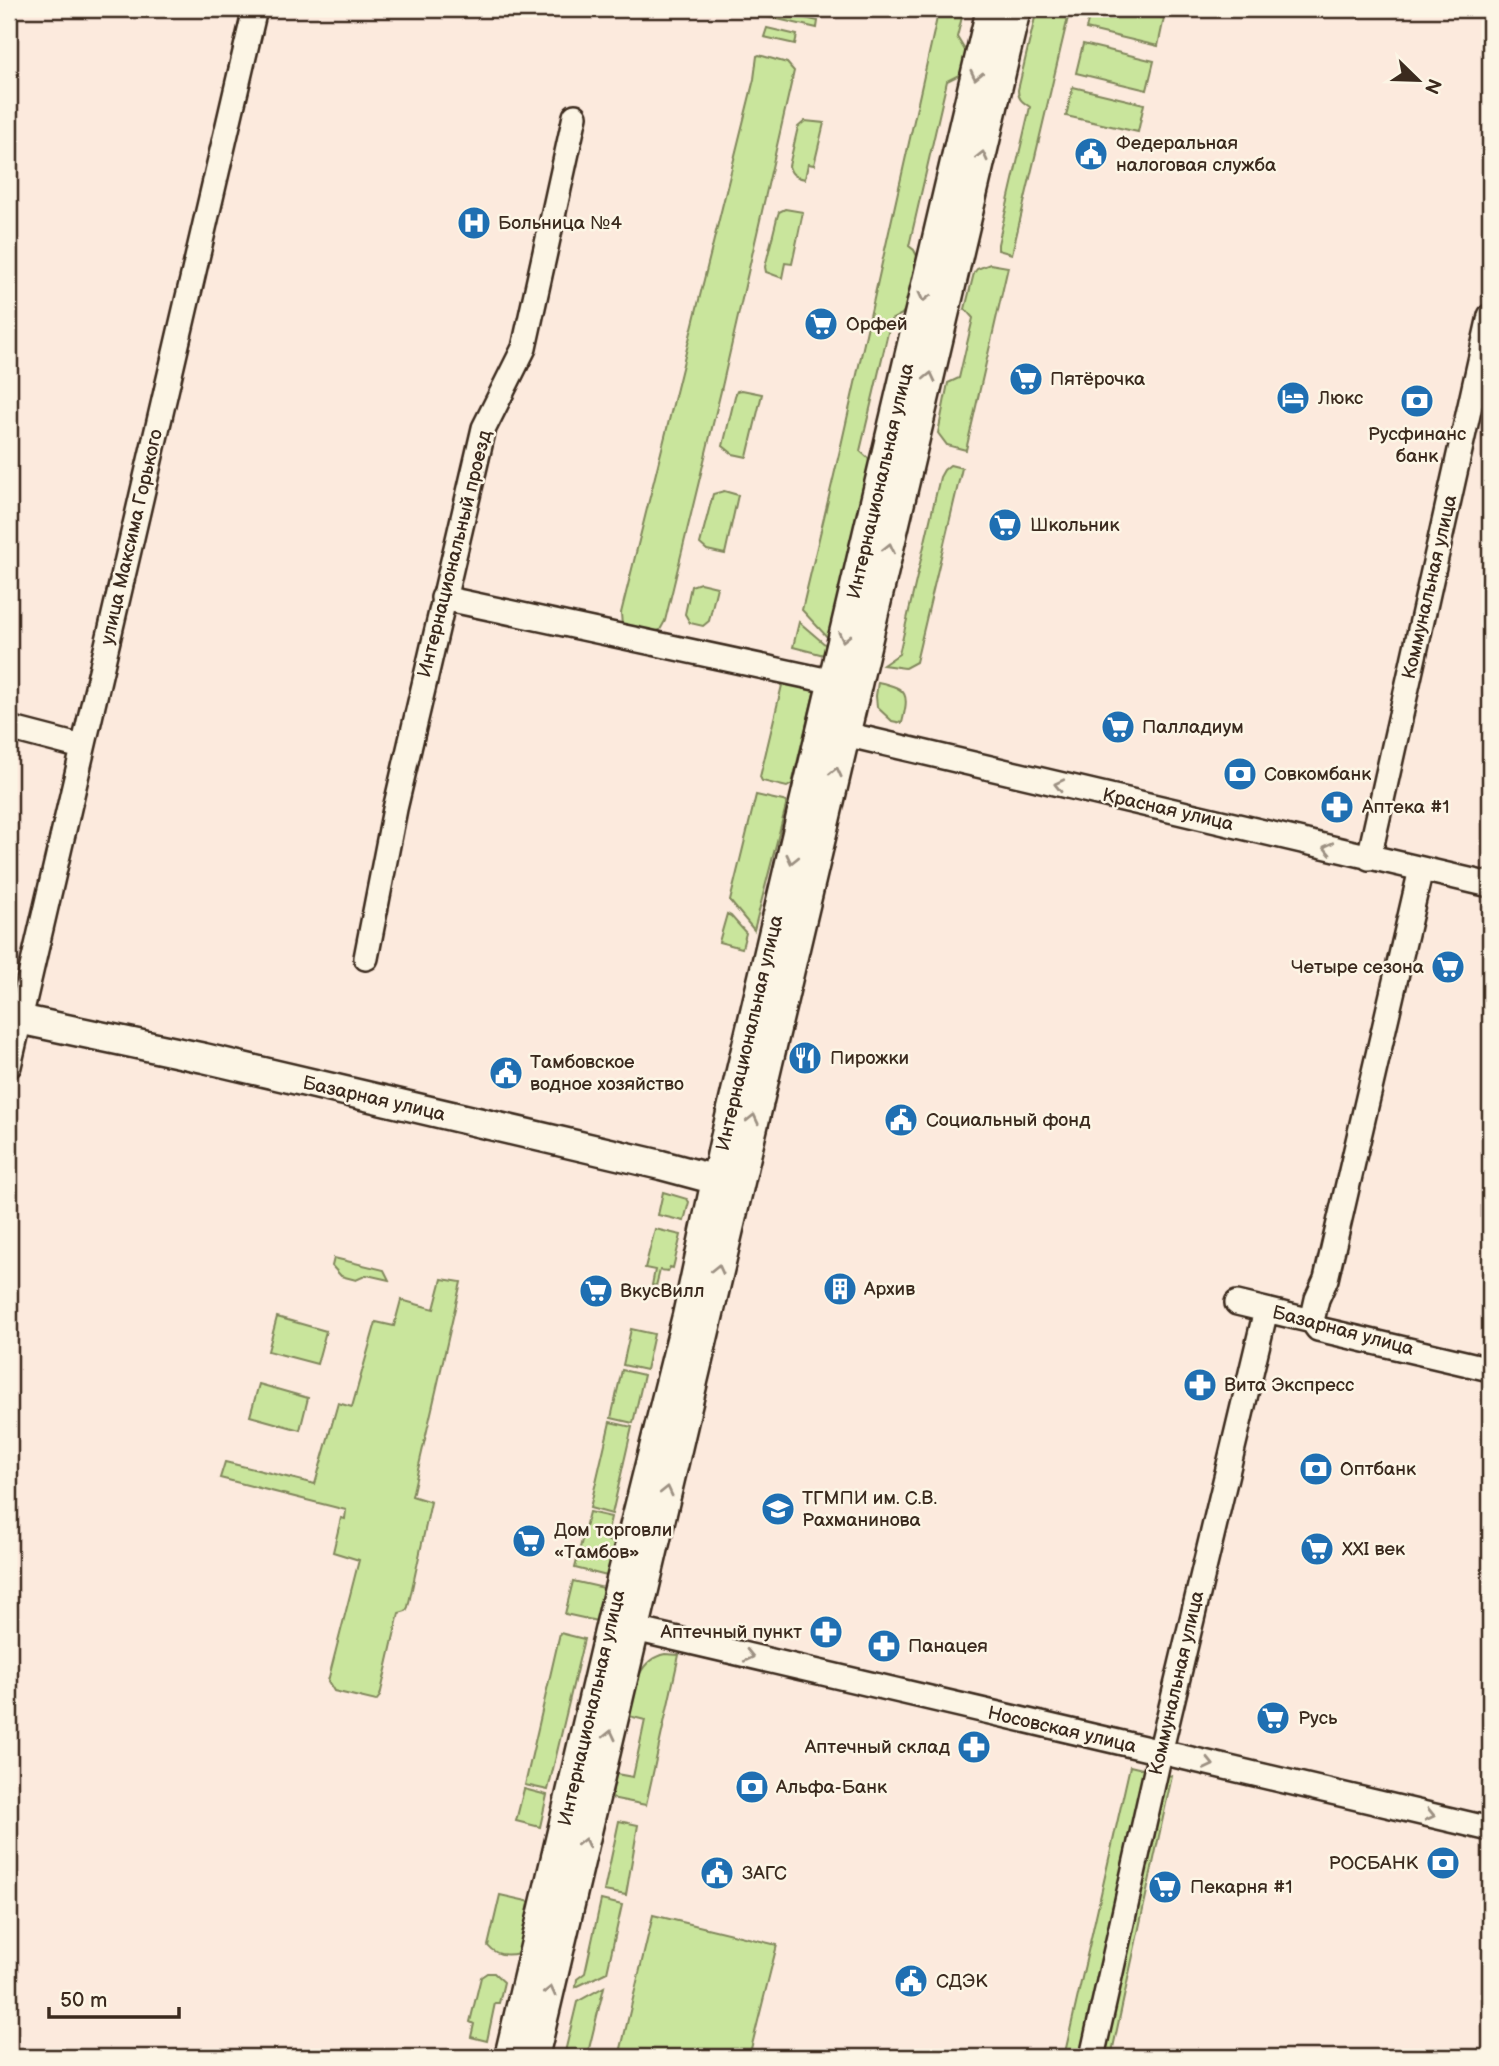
<svg xmlns="http://www.w3.org/2000/svg" width="1499" height="2066" font-family="'Balsamiq Sans',sans-serif">
	<rect width="100%" height="100%" fill="#fceadd"/>
	<filter id="ink" filterUnits="userSpaceOnUse"><feTurbulence type="fractalNoise" baseFrequency=".0143" numOctaves="2"/><feDisplacementMap in="SourceGraphic" scale="14" xChannelSelector="R" yChannelSelector="G"/><feConvolveMatrix kernelMatrix="1 2 1 2 8 2 1 2 1" color-interpolation-filters="sRGB"/></filter>
	<g filter="url(#ink)">
		<path fill="#c9e59c" stroke="#82885d" stroke-width="2" d="M766 9 818 21 817 28 764 16Z
			M939 9H964L957 37 966 52 961 74 947 81 909 246 914 250 918 258 907 306 902 314 891 320 860 451 868 458 870 463 829 639 802 610 840 450Z
			M1037 9H1070L1012 254 998 250V244L1030 107C1023 102 1018 100 1018 90Z
			M1091 9H1125L1164 18 1158 46 1086 29Z
			M767 28 797 35 795 44 764 37Z
			M1083 44 1154 61 1147 90 1076 73Z
			M759 55 787 63 794 71 721 391 665 621 660 630 652 633 622 626 621 613 754 79 757 56Z
			M1073 87 1144 104 1138 132 1066 116Z
			M805 121 824 123 814 165 808 164 805 179C796 177 791 175 789 166L798 127Z
			M785 209 803 212 792 264 785 263 782 278 766 272 765 267 777 218 779 212Z
			M990 264 1008 267 966 450 947 445 938 433 948 383 959 378 973 318 965 309 974 273 977 269Z
			M742 390 762 394 747 457 733 454 723 446 735 396 737 391Z
			M950 465 962 468 916 662 905 668 883 665 899 654 940 477 944 470Z
			M724 491 738 495 725 554 707 550 700 544 713 494Z
			M700 583 717 587 709 621 703 626 690 623 685 614 691 586Z
			M799 622 827 646 824 655 793 647Z
			M783 681 815 689 792 784 787 787 762 781 760 777Z
			M878 682C909 689 909 694 902 723L892 721 877 707 876 696Z
			M756 795 783 801 786 802V806L754 930 730 901Z
			M727 914 731 916 746 933 742 948 719 942Z
			M663 1192 687 1199 689 1202 684 1221 658 1215Z
			M655 1229 681 1235 673 1268 670 1267 668 1271 660 1270 656 1286 652 1285 655 1270 645 1268Z
			M334 1258 384 1270 389 1280 367 1275 356 1280 341 1276 332 1266Z
			M442 1279 461 1282 412 1496 431 1502 408 1607 406 1611 399 1613 380 1696 376 1701 334 1691 328 1681 359 1560 333 1552 341 1518 345 1519 346 1510 220 1478 225 1462 315 1484 338 1403 352 1407 376 1322 394 1326 401 1300 434 1309Z
			M277 1317 326 1331 317 1364 268 1351Z
			M631 1329 654 1334 646 1370 623 1365Z
			M622 1370 644 1375 633 1423 611 1418Z
			M259 1384 308 1398 300 1430 250 1416Z
			M610 1422 632 1427 612 1514 590 1508Z
			M589 1512 611 1517 606 1540 615 1543 607 1576 575 1568Z
			M573 1581 604 1588 597 1621 565 1614Z
			M560 1633 584 1639 548 1790 525 1785Z
			M665 1654 679 1655 646 1805 611 1798 616 1774 633 1777 645 1720 629 1716C634 1691 636 1660 665 1654Z
			M1130 1766 1172 1776 1111 2057H1064Z
			M524 1789 547 1795 540 1827 516 1821Z
			M619 1821 638 1825 626 1895 604 1891Z
			M500 1895 531 1902 519 1953C507 1956 496 1956 488 1946Z
			M601 1900 622 1905 607 1972 576 1987 577 1979 585 1973Z
			M653 1915 777 1945 749 2057H619Z
			M487 1973H494L504 1982 499 2003H495L487 2041 471 2037 474 2024 470 2022 481 1977Z
			M604 1987 587 2057 564 2056 577 2002Z"/>
		<g fill="none" stroke-linecap="round" stroke-linejoin="round">
			<defs>
				<path id="minor" d="M443 598 834 682
					M9 728 82 747
					M845 734 1490 885
					M1369 858 1490 316
					M366 958 395 809 484 428 524 348 575 116
					M9 1066 255 9
					M1237 1303 1312 1321 1318 1329 1490 1369
					M1312 1321 1317 1299 1326 1279 1421 869
					M635 1629 1490 1829
					M1092 2057 1160 1753 1266 1310"/>
				<path id="major" d="M9 1017 204 1058 661 1165 732 1184
					M509 2057 621 1580 687 1316 724 1143 991 9
					M534 2057 1016 9"/>
			</defs>
			<use href="#minor" stroke="#3b2a1e" stroke-width="28"/>
			<use href="#major" stroke="#3b2a1e" stroke-width="33"/>
			<use href="#minor" stroke="#fcf5e5" stroke-width="23"/>
			<use href="#major" stroke="#fcf5e5" stroke-width="28"/>
		</g>
		<defs><path id="oneway-chevron" d="M-2-3.5L2.5 0L-2 3.5" fill="none" stroke-width="1.6" stroke-linecap="round" stroke-linejoin="round" transform="scale(1.75)"/></defs>
		<g stroke="#9c9082">
			<use href="#oneway-chevron" transform="translate(976 75) rotate(103)"/>
			<use href="#oneway-chevron" transform="translate(982 156) rotate(-77)"/>
			<use href="#oneway-chevron" transform="translate(924 297) rotate(103)"/>
			<use href="#oneway-chevron" transform="translate(930 377) rotate(-77)"/>
			<use href="#oneway-chevron" transform="translate(889 548) rotate(-77)"/>
			<use href="#oneway-chevron" transform="translate(844 637) rotate(103)"/>
			<use href="#oneway-chevron" transform="translate(836 772) rotate(-77)"/>
			<use href="#oneway-chevron" transform="translate(1059 785) rotate(-167)"/>
			<use href="#oneway-chevron" transform="translate(1328 848) rotate(-167)"/>
			<use href="#oneway-chevron" transform="translate(792 859) rotate(103)"/>
			<use href="#oneway-chevron" transform="translate(753 1119) rotate(-77)"/>
			<use href="#oneway-chevron" transform="translate(718 1269) rotate(-77)"/>
			<use href="#oneway-chevron" transform="translate(667 1491) rotate(-77)"/>
			<use href="#oneway-chevron" transform="translate(749 1656) rotate(13)"/>
			<use href="#oneway-chevron" transform="translate(610 1735) rotate(-77)"/>
			<use href="#oneway-chevron" transform="translate(1209 1764) rotate(13)"/>
			<use href="#oneway-chevron" transform="translate(1430 1815) rotate(13)"/>
			<use href="#oneway-chevron" transform="translate(584 1843) rotate(-77)"/>
			<use href="#oneway-chevron" transform="translate(550 1991) rotate(-77)"/>
		</g>
	</g>
	<defs>
		<symbol id="civic-disc" viewBox="-11 -11 22 22"><circle r="9.5" fill="#1f6fb2" stroke="#fcf5e5"/><path d="M-.6-6.5H3V-4.5H.6V-3L4-1V1h2V6H-6V1h2V-1L-.6-3ZM-1.2 2.5V6h2.4V2.5Z" fill="#fff"/></symbol>
		<symbol id="hospital-disc" viewBox="-11 -11 22 22"><circle r="9.5" fill="#1f6fb2" stroke="#fcf5e5"/><path d="M-5-5h3v3.5h4V-5h3V5h-3V1.5h-4V5h-3Z" fill="#fff"/></symbol>
		<symbol id="supermarket-disc" viewBox="-11 -11 22 22"><circle r="9.5" fill="#1f6fb2" stroke="#fcf5e5"/><path d="M-6-5.5h2.5l.6 2H6L4.5 2H-2.5L-4.4-4H-6ZM-1.5 3.2a1.3 1.3 0 1 0 .1 0ZM3 3.2a1.3 1.3 0 1 0 .1 0Z" fill="#fff"/></symbol>
		<symbol id="hotel-disc" viewBox="-11 -11 22 22"><circle r="9.5" fill="#1f6fb2" stroke="#fcf5e5"/><path d="M-6-4.5h1.5V1H6V5H4.5V3h-9V5H-6ZM-4 0a1.8 1.8 0 1 1 3.6 0ZM.5 0V-2.5h3Q6-2.5 6 0Z" fill="#fff"/></symbol>
		<symbol id="bank-disc" viewBox="-11 -11 22 22"><circle r="9.5" fill="#1f6fb2" stroke="#fcf5e5"/><path d="M-6-4H6V4H-6ZM0-2.3a2.3 2.3 0 1 0 0 4.6a2.3 2.3 0 1 0 0-4.6Z" fill="#fff"/></symbol>
		<symbol id="pharmacy-disc" viewBox="-11 -11 22 22"><circle r="9.5" fill="#1f6fb2" stroke="#fcf5e5"/><path d="M-2-6h4v4h4v4h-4v4h-4v-4h-4v-4h4Z" fill="#fff"/></symbol>
		<symbol id="restaurant-disc" viewBox="-11 -11 22 22"><circle r="9.5" fill="#1f6fb2" stroke="#fcf5e5"/><path d="M-5-6h1v4h1v-4h1v4h1v-4h1v5L-1.5 .5V6h-2V.5L-5-1ZM5-6V6H3V1.5H1.5Q1.5-4 5-6Z" fill="#fff"/></symbol>
		<symbol id="building-disc" viewBox="-11 -11 22 22"><circle r="9.5" fill="#1f6fb2" stroke="#fcf5e5"/><path d="M-4-6H4V6H1V3H-1V6H-4ZM-2.5-4.3h1.7v1.8h-1.7ZM.8-4.3h1.7v1.8H.8ZM-2.5-1h1.7V.8h-1.7ZM.8-1h1.7V.8H.8Z" fill="#fff"/></symbol>
		<symbol id="school-disc" viewBox="-11 -11 22 22"><circle r="9.5" fill="#1f6fb2" stroke="#fcf5e5"/><path d="M0-5L7-2L0 1L-7-2ZM-4 1L0 2.5L4 1V4Q0 6-4 4Z" fill="#fff"/></symbol>
	</defs>
	<g fill-rule="evenodd">
		<use href="#civic-disc" x="1072" y="135" width="38" height="38"/>
		<use href="#hospital-disc" x="455" y="204" width="38" height="38"/>
		<use href="#supermarket-disc" x="802" y="305" width="38" height="38"/>
		<use href="#supermarket-disc" x="1007" y="360" width="38" height="38"/>
		<use href="#hotel-disc" x="1274" y="379" width="38" height="38"/>
		<use href="#bank-disc" x="1398" y="382" width="38" height="38"/>
		<use href="#supermarket-disc" x="986" y="506" width="38" height="38"/>
		<use href="#supermarket-disc" x="1099" y="708" width="38" height="38"/>
		<use href="#bank-disc" x="1221" y="755" width="38" height="38"/>
		<use href="#pharmacy-disc" x="1318" y="788" width="38" height="38"/>
		<use href="#supermarket-disc" x="1429" y="948" width="38" height="38"/>
		<use href="#restaurant-disc" x="786" y="1039" width="38" height="38"/>
		<use href="#civic-disc" x="487" y="1054" width="38" height="38"/>
		<use href="#civic-disc" x="882" y="1101" width="38" height="38"/>
		<use href="#building-disc" x="821" y="1270" width="38" height="38"/>
		<use href="#supermarket-disc" x="577" y="1272" width="38" height="38"/>
		<use href="#pharmacy-disc" x="1181" y="1366" width="38" height="38"/>
		<use href="#bank-disc" x="1297" y="1450" width="38" height="38"/>
		<use href="#school-disc" x="759" y="1490" width="38" height="38"/>
		<use href="#supermarket-disc" x="510" y="1522" width="38" height="38"/>
		<use href="#supermarket-disc" x="1298" y="1530" width="38" height="38"/>
		<use href="#pharmacy-disc" x="807" y="1613" width="38" height="38"/>
		<use href="#pharmacy-disc" x="865" y="1627" width="38" height="38"/>
		<use href="#supermarket-disc" x="1254" y="1699" width="38" height="38"/>
		<use href="#pharmacy-disc" x="955" y="1728" width="38" height="38"/>
		<use href="#bank-disc" x="733" y="1768" width="38" height="38"/>
		<use href="#bank-disc" x="1424" y="1844" width="38" height="38"/>
		<use href="#civic-disc" x="698" y="1854" width="38" height="38"/>
		<use href="#supermarket-disc" x="1146" y="1868" width="38" height="38"/>
		<use href="#civic-disc" x="892" y="1962" width="38" height="38"/>
	</g>
	<g text-anchor="middle" dominant-baseline="central" stroke-width="5" stroke-linejoin="round" paint-order="stroke">
		<g font-size="19" fill="#3b2a1e" stroke="#fcf5e5" text-anchor="start">
			<text x="1116" y="143">Федеральная<tspan x="1116" dy="22">налоговая служба</tspan></text>
			<text x="498" y="223">Больница №4</text>
			<text x="846" y="324">Орфей</text>
			<text x="1050" y="379">Пятёрочка</text>
			<text x="1318" y="398">Люкс</text>
			<text x="1417" y="434" text-anchor="middle">Русфинанс<tspan x="1417" dy="22">банк</tspan></text>
			<text x="1030" y="525">Школьник</text>
			<text x="1142" y="727">Палладиум</text>
			<text x="1264" y="774">Совкомбанк</text>
			<text x="1362" y="807">Аптека #1</text>
			<text x="1424" y="967" text-anchor="end">Четыре сезона</text>
			<text x="830" y="1058">Пирожки</text>
			<text x="530" y="1062">Тамбовское<tspan x="530" dy="22">водное хозяйство</tspan></text>
			<text x="926" y="1120">Социальный фонд</text>
			<text x="864" y="1289">Архив</text>
			<text x="620" y="1291">ВкусВилл</text>
			<text x="1224" y="1385">Вита Экспресс</text>
			<text x="1340" y="1469">Оптбанк</text>
			<text x="802" y="1498">ТГМПИ им. С.В.<tspan x="802" dy="22">Рахманинова</tspan></text>
			<text x="554" y="1530">Дом торговли<tspan x="554" dy="22">«Тамбов»</tspan></text>
			<text x="1342" y="1549">XXI век</text>
			<text x="802" y="1632" text-anchor="end">Аптечный пункт</text>
			<text x="908" y="1646">Панацея</text>
			<text x="1298" y="1718">Русь</text>
			<text x="950" y="1747" text-anchor="end">Аптечный склад</text>
			<text x="776" y="1787">Альфа-Банк</text>
			<text x="1418" y="1863" text-anchor="end">РОСБАНК</text>
			<text x="742" y="1873">ЗАГС</text>
			<text x="1190" y="1887">Пекарня #1</text>
			<text x="936" y="1981">СДЭК</text>
		</g>
		<g font-size="19" fill="#3b2a1e" stroke="#fcf5e5">
			<text transform="translate(881 481) rotate(-77)">Интернациональная улица</text>
			<text transform="translate(132 537) rotate(-77)">улица Максима Горького</text>
			<text transform="translate(455 554) rotate(-76)">Интернациональный проезд</text>
			<text transform="translate(1430 587) rotate(-77)">Коммунальная улица</text>
			<text transform="translate(1168 810) rotate(13)">Красная улица</text>
			<text transform="translate(750 1033) rotate(-77)">Интернациональная улица</text>
			<text transform="translate(374 1099) rotate(13)">Базарная улица</text>
			<text transform="translate(1343 1331) rotate(15)">Базарная улица</text>
			<text transform="translate(1177 1683) rotate(-77)">Коммунальная улица</text>
			<text transform="translate(592 1708) rotate(-77)">Интернациональная улица</text>
			<text transform="translate(1062 1730) rotate(13)">Носовская улица</text>
		</g>
	</g>
	<rect width="1499" height="2066" fill="none" stroke="#fcf5e5" stroke-width="35"/>
	<rect x="18" y="18" width="1464" height="2031" fill="none" stroke="#3b2a1e" stroke-width="2.5" filter="url(#ink)"/>
	<g transform="translate(1418 80) rotate(113)" stroke="#fcf5e5" stroke-width="5" paint-order="stroke">
	<path d="M0-5L12 26L0 18L-12 26Z" fill="#3b2a1e"/>
	<text y="-10" font-size="19" font-weight="bold" text-anchor="middle" fill="#3b2a1e">N</text>
	</g>
	<path d="M49 2007v10h130v-10" fill="none" stroke="#3b2a1e" stroke-width="3.5"/>
	<text x="60" y="2007" font-size="21" fill="#3b2a1e" stroke="#fcf5e5" stroke-width="5" paint-order="stroke">50 m</text>
</svg>
